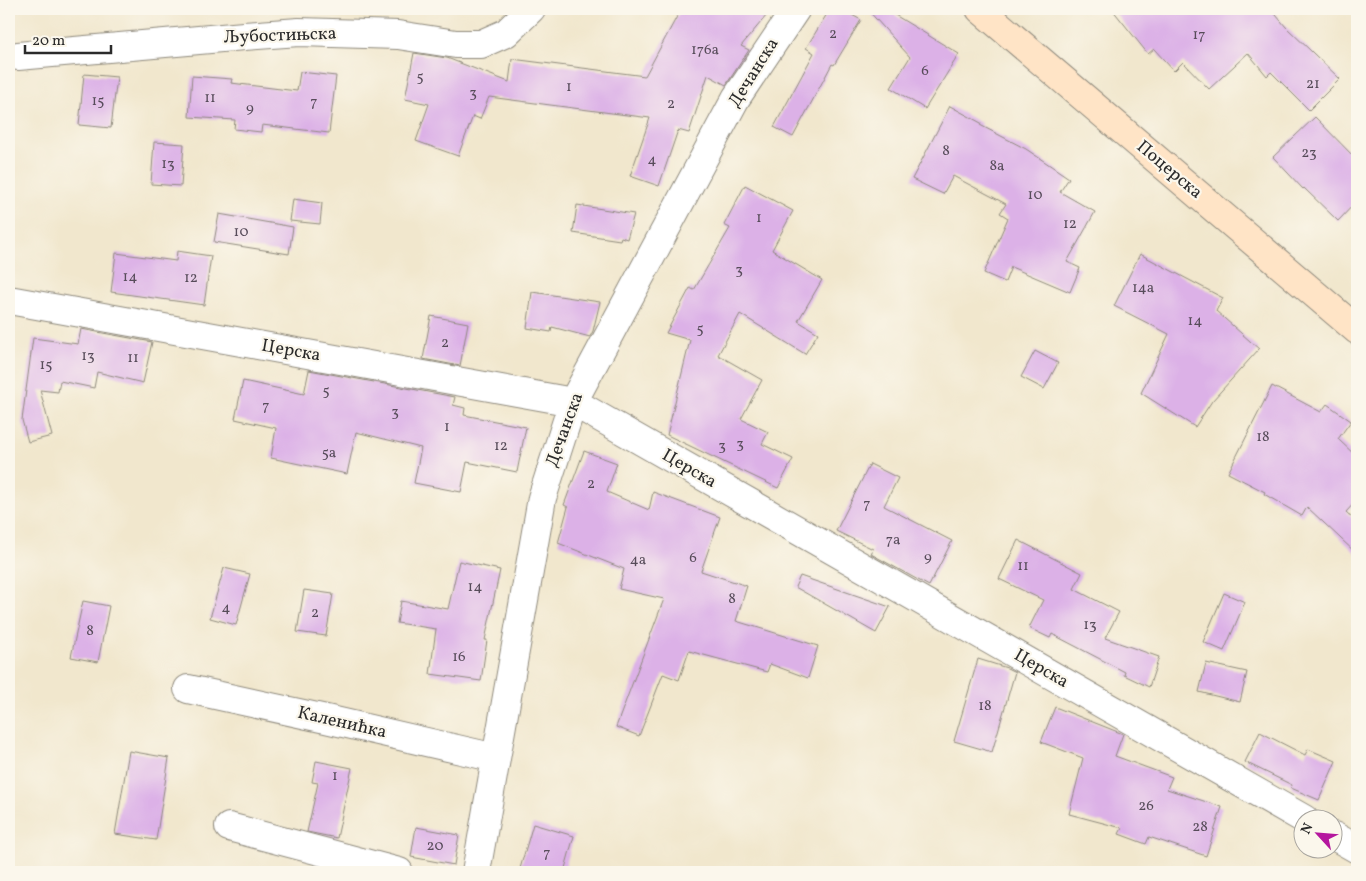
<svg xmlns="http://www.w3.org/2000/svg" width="1366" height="881" font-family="Vollkorn,serif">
	<rect width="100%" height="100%" fill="#fbf7ec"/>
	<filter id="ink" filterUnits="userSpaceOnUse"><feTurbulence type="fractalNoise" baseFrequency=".02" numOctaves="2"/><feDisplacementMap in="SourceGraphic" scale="10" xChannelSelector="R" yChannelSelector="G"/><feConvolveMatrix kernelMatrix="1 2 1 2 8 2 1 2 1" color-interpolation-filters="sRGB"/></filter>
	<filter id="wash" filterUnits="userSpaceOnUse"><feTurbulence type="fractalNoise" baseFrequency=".0096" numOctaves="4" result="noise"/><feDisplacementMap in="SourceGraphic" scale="20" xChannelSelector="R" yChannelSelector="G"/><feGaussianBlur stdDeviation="1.12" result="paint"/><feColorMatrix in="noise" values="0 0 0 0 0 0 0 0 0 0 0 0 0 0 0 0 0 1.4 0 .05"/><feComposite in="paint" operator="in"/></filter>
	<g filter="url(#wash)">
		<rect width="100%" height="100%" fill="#f1e7cd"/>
		<g id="blocks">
			<path fill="#dcb1e7" d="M681 9H772L741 46 749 50 726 85 708 75 689 133 678 130 659 186 630 176 650 118 489 97 480 119 473 116 458 156 416 141 429 104 405 99 414 53 447 58 509 82 512 59 645 76Z
				M830 9H841L861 20 834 65 832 64 793 137 774 127 814 53 806 48Z
				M867 9H885L959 54 925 109 891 88 910 57Z
				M1112 9H1271L1286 27 1340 79 1309 110 1271 72 1267 76 1248 53 1209 89 1183 62 1174 71 1154 49 1148 54Z
				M300 72 336 76 329 133 262 125 261 132 234 129 235 120 189 117 192 76 232 79 231 83 297 91Z
				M84 74 117 77 111 128 79 125Z
				M950 106 981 123 980 125 1026 149 1069 178 1060 192 1095 212 1067 262 1080 268 1070 292 1011 267 1005 282 984 273 1008 218 1000 213 1006 204 953 176 943 194 912 179Z
				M1315 117 1357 160V201L1338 221 1304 188 1303 189 1273 157Z
				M154 142 184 144 181 186 151 184Z
				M745 185 793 211 772 250 822 280 798 321 818 333 805 354 740 314 718 355 762 380 741 419 768 432 762 444 793 459 778 488 667 435 690 340 666 333 690 288 694 290 730 228 724 225Z
				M293 199 322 203 320 224 290 221Z
				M577 205 634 214 627 239 621 237 620 240 573 233Z
				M219 214 293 227 289 254 214 242Z
				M177 251 211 256 204 305 111 292 116 253 176 261Z
				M1140 254 1223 298 1216 311 1259 349 1212 401 1195 427 1141 393 1169 334 1114 306Z
				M532 292 600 302 593 331 590 337 552 327 551 332 527 328Z
				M431 316 468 323 460 366 423 359Z
				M81 329 152 342 143 383 97 372 94 388 60 381 58 392 40 390 52 436 28 442 22 420 33 338 78 344Z
				M1035 351 1058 363 1044 389 1021 377Z
				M309 370 455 397 453 405 465 408 464 415 526 427 517 472 467 462 461 492 414 483 421 448 356 432 347 474 271 458 276 428 235 419 243 381 304 394Z
				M1272 386 1321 412 1327 404 1351 421 1338 439 1357 457V500L1346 512 1357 522V554L1307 507 1302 516 1264 494 1265 492 1228 473Z
				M584 451 617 463 607 492 649 510 653 492 720 517 701 571 747 586 736 621 818 646 808 678 770 664 767 672 689 651 679 680 663 674 639 736 616 727 664 599 619 589 624 569 558 543 568 507 564 505Z
				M870 464 898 478 884 506 952 541 929 586 871 554 873 549 836 531Z
				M1018 540 1082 573 1074 589 1119 612 1105 638 1159 657 1149 687 1124 675 1125 672 1052 634 1050 638 1029 628 1043 600 999 579Z
				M459 561 500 570 485 640H487L481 681 430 674 436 629 397 623 401 601 448 609Z
				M224 568 250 574 236 625 210 618Z
				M800 576 890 607 876 633 795 587Z
				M304 590 333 594 326 636 297 632Z
				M1224 593 1245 602 1224 651 1203 642Z
				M83 601 109 606 98 662 71 657Z
				M978 659 1007 668 1015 672 992 752 954 741Z
				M1206 663 1247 672 1240 702 1199 692Z
				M1055 707 1123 734 1115 756 1172 777 1167 789 1222 807 1206 856 1149 837 1146 844 1119 834 1122 828 1069 814 1083 758 1041 742Z
				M1260 732 1305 755 1308 749 1336 761 1319 800 1291 788 1292 785 1245 762Z
				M129 751 169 758 156 840 115 834Z
				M316 761 352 768 337 838 307 832 318 783 312 782Z
				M533 824 574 836 564 872H519Z
				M416 827 459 835 454 865 411 857Z"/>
		</g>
	</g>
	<g filter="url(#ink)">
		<use href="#blocks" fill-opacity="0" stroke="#8e897c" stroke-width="1"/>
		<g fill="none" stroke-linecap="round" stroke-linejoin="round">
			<defs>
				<path id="minor" d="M18 56 244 36 299 32 398 35 456 44H481L506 33 531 9
					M9 300 573 402 1304 819
					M188 689 326 719 496 758
					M229 827 399 872
					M1334 836 1357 849
					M476 872 542 498 573 402 736 98 796 9"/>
				<path id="secondary" d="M980 9 1357 330"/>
			</defs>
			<use href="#minor" stroke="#8e897c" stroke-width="30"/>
			<use href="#secondary" stroke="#8e897c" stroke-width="30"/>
			<use href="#minor" stroke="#fff" stroke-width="28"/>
			<use href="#secondary" stroke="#ffe4c6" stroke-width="28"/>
		</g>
	</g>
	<g text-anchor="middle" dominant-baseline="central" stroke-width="4.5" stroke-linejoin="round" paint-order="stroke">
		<g font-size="15" fill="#574c5a">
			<text x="833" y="34">2</text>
			<text x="1199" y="35">17</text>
			<text x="705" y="50">176a</text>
			<text x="925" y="71">6</text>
			<text x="420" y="77">5</text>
			<text x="1313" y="84">21</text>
			<text x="569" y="87">1</text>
			<text x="473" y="93">3</text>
			<text x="210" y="98">11</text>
			<text x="98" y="101">15</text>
			<text x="314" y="102">7</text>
			<text x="671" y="104">2</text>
			<text x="250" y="108">9</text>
			<text x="946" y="151">8</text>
			<text x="1309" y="153">23</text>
			<text x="652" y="160">4</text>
			<text x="168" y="164">13</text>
			<text x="997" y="166">8a</text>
			<text x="1035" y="195">10</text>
			<text x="759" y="218">1</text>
			<text x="1070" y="224">12</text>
			<text x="241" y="232">10</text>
			<text x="739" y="270">3</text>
			<text x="130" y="277">14</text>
			<text x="191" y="278">12</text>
			<text x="1143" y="288">14a</text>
			<text x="1195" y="321">14</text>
			<text x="700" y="329">5</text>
			<text x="445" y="343">2</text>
			<text x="88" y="356">13</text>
			<text x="133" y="358">11</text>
			<text x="46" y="365">15</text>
			<text x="326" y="391">5</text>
			<text x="266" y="406">7</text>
			<text x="395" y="412">3</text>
			<text x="447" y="427">1</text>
			<text x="1263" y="437">18</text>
			<text x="740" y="444">3</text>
			<text x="501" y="446">12</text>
			<text x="722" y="446">3</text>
			<text x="329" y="453">5a</text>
			<text x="591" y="484">2</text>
			<text x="867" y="504">7</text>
			<text x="893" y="540">7a</text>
			<text x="928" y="557">9</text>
			<text x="693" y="558">6</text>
			<text x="638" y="560">4a</text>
			<text x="1023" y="566">11</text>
			<text x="475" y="587">14</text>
			<text x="732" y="599">8</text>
			<text x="226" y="608">4</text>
			<text x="315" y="613">2</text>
			<text x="1090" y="625">13</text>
			<text x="90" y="631">8</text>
			<text x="459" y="657">16</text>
			<text x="985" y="706">18</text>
			<text x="335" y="776">1</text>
			<text x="1146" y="806">26</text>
			<text x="1200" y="827">28</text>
			<text x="435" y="846">20</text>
			<text x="547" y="853">7</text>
		</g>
		<g font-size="18" fill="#2b2b2b" stroke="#fbf7ec">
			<text transform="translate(280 36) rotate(-2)">Љубостињска</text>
			<text transform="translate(754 73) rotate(-58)">Дечанска</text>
			<text transform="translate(1169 170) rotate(40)">Поцерска</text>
			<text transform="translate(291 351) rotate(10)">Церска</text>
			<text transform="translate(565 430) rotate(-70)">Дечанска</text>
			<text transform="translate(689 469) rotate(30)">Церска</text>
			<text transform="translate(1041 669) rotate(30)">Церска</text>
			<text transform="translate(342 723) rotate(13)">Каленићка</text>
		</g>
	</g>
	<rect width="1366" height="881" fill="none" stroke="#fbf7ec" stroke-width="30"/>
	<g transform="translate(1318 834) rotate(296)"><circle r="24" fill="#fbf7ec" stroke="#a8a59f"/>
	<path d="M0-4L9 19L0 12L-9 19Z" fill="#b5179e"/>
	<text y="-8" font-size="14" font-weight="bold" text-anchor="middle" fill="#2b2b2b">N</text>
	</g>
	<path d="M25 45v8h86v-8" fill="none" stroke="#2b2b2b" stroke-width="2.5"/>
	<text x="32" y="45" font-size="15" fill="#2b2b2b" stroke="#fbf7ec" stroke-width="4" paint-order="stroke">20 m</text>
</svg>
